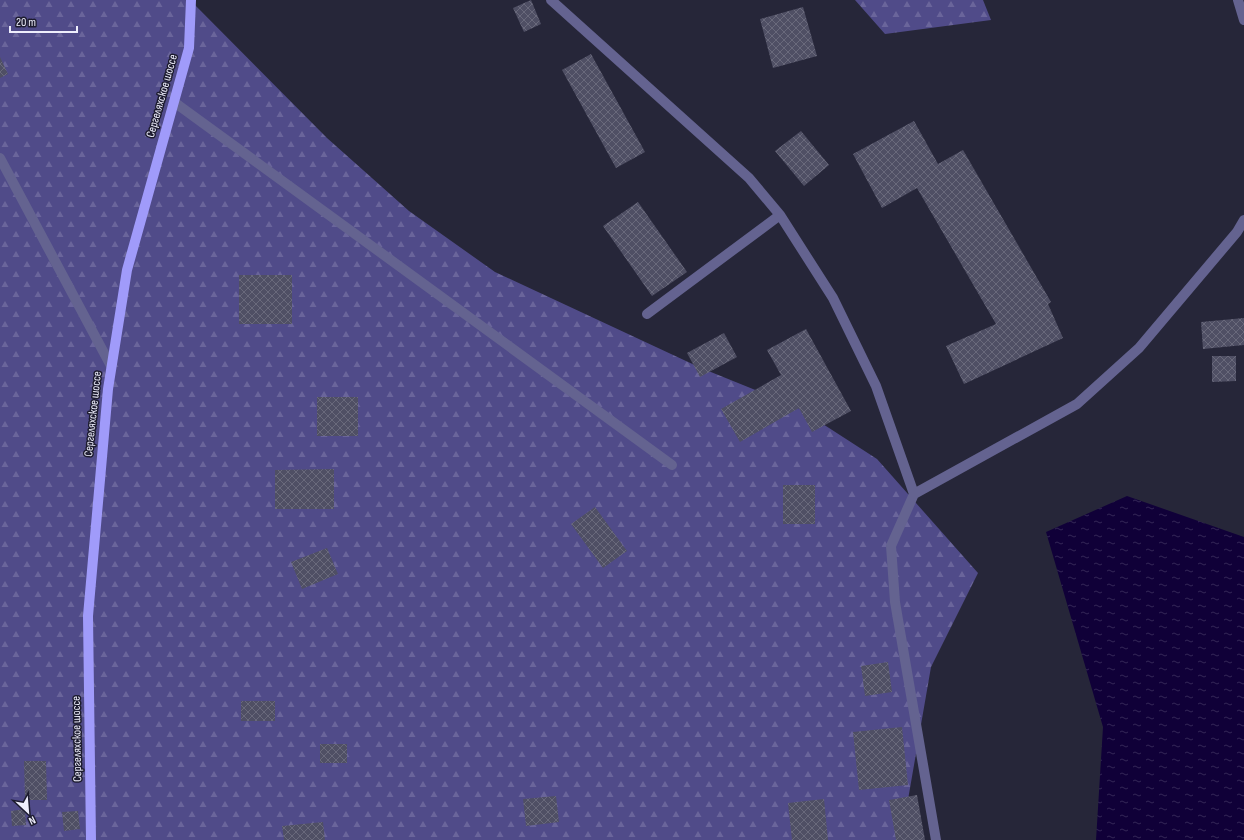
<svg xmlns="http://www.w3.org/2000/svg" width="1244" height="840" font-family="'Sofia Sans Condensed',sans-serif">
	<defs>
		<pattern id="forest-firs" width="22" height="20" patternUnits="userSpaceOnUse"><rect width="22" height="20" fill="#504b89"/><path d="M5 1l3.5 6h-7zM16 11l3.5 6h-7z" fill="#6a659b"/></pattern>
		<pattern id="water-ripples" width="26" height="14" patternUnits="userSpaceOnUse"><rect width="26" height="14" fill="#100038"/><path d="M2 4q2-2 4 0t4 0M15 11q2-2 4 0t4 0" fill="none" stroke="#332656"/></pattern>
		<pattern id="building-cross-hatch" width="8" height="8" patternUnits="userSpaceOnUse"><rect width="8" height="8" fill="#4f4f64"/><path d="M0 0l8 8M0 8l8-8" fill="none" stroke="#69697b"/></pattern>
	</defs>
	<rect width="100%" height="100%" fill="#262639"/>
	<path fill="url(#forest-firs)" d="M0 0H190L327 138 409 211 495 272 701 368 795 406 877 459 978 573 931 667 901 840H0Z
		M855 0H983L991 20 885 34Z"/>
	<path fill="url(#water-ripples)" d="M1127 496 1244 537V840H1096L1103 727 1046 532Z"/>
	<path fill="url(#building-cross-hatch)" d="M531 0 541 24 524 32 513 8Z
		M803 7 817 56 773 68 760 19Z
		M591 54 645 152 616 168 562 70Z
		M0 57 8 74 0 78Z
		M914 121 938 164 963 150 1051 302 1048 304 1063 338 964 384 946 346 996 324 917 188 882 208 853 154Z
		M801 131 829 165 804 186 775 151Z
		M638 202 687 272 652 296 603 226Z
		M239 275H292V324H239Z
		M1244 318V345L1203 349 1201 322Z
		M806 329 851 411 812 432 799 408 740 442 721 409 781 375 767 350Z
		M724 333 737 357 700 377 687 353Z
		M1212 356H1236V381L1212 382Z
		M317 397H358V436H317Z
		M334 469V509H275V470Z
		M783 485H815V524H783Z
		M595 507 627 551 603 568 571 524Z
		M327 548 338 574 302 589 291 562Z
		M888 662 892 692 865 696 861 666Z
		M241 701H275V721H241Z
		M902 727 908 785 859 790 853 732Z
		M320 744H347V763H320Z
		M24 761H46L47 800H25Z
		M917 795 925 840H896L889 800Z
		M556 796 559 822 526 826 523 799Z
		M824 799 828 840H792L788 803Z
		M25 809 26 825 12 826 11 811Z
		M78 811 80 829 64 831 62 812Z
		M323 822 325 840H284L282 826Z"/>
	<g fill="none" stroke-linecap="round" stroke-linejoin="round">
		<path stroke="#646390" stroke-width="10" d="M551 0 749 178 780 215 833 298 876 386 914 494
			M1238 0 1244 20
			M174 102 672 465
			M0 158 111 366
			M647 314 780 215
			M936 840 895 602 891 546 914 494 1077 404 1139 348 1237 232 1244 220"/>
		<path stroke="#a09bfa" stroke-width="10" d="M91 840 88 616 108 389 127 270 189 48 191 0"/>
	</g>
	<g text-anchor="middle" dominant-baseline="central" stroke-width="3" stroke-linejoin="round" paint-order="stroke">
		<g font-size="12" fill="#eeeefc" stroke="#1d1c2f">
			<text transform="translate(162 96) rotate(-74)">Сергеляхское шоссе</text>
			<text transform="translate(93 414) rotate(-84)">Сергеляхское шоссе</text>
			<text transform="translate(77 739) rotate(-91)">Сергеляхское шоссе</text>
		</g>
	</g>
	<g transform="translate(28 812) rotate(154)" stroke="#1d1c2f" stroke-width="3" paint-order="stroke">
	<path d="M0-3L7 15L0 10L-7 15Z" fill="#eeeefc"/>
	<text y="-6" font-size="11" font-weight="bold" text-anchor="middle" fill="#eeeefc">N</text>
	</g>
	<path d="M10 26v6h67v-6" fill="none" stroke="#eeeefc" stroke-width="2"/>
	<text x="16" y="26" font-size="12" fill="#eeeefc" stroke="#1d1c2f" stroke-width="3" paint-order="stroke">20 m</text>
</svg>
